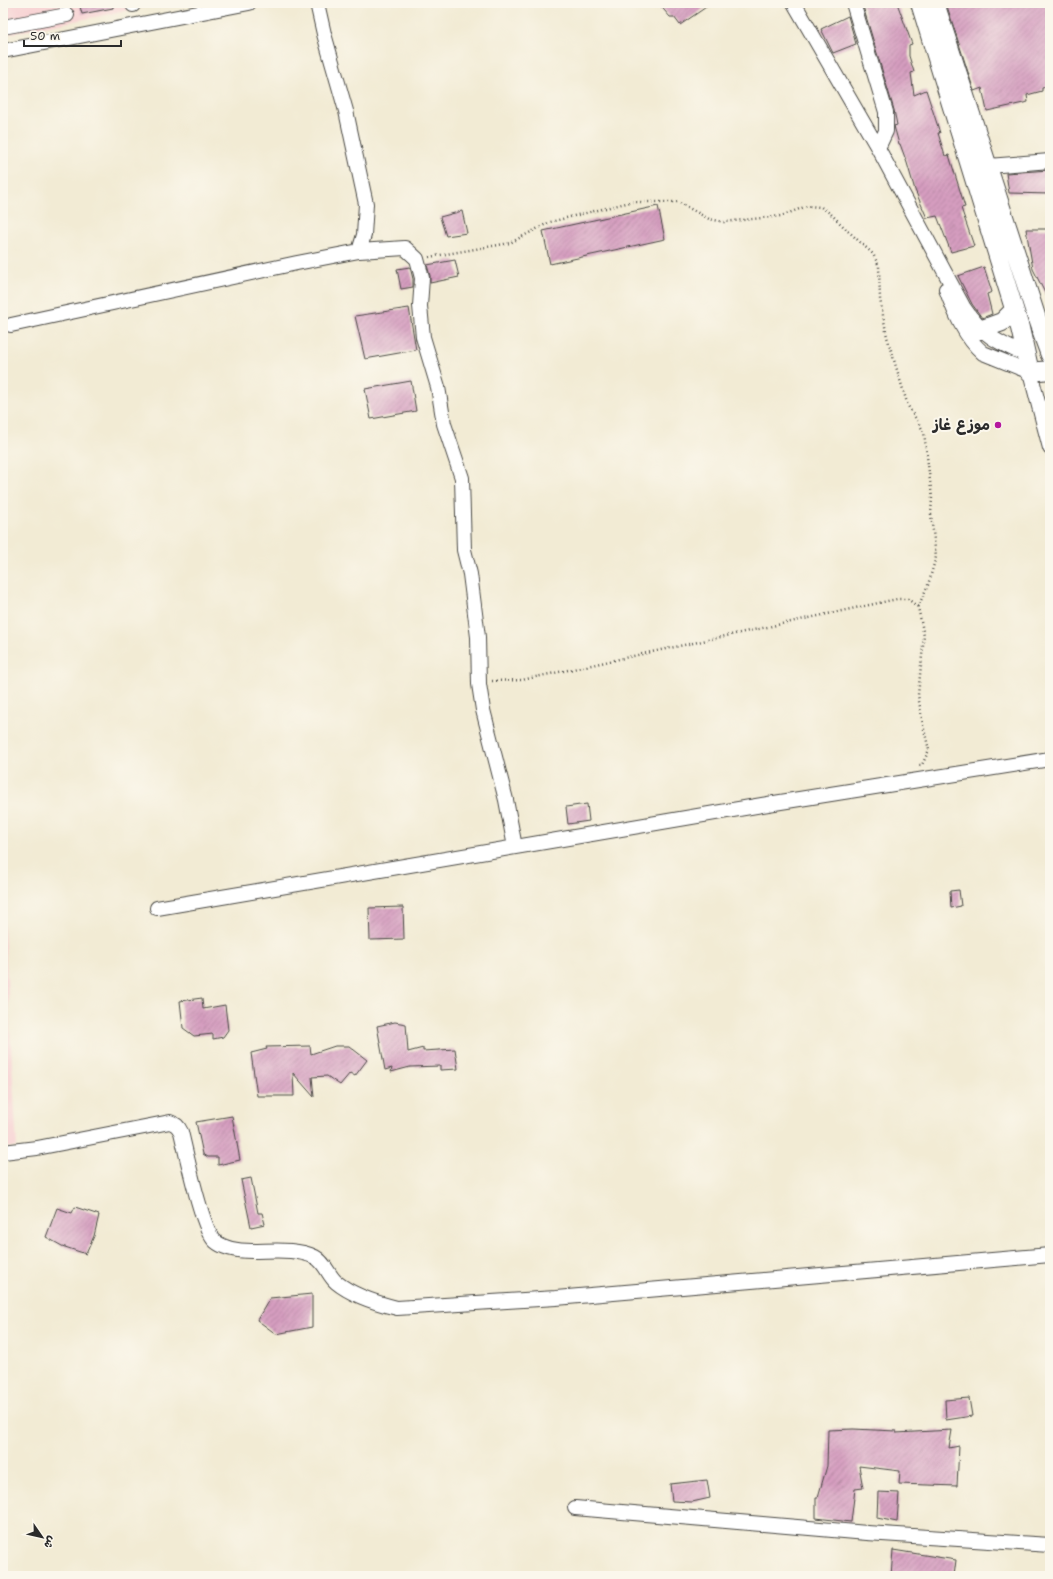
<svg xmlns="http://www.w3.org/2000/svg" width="1053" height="1579" font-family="'Shantell Sans','Playpen Sans Arabic',sans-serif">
	<defs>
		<pattern id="building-hatch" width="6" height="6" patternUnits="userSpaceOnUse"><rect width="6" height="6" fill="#d59dbf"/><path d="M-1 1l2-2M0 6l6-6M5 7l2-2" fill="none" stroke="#ad809b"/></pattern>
	</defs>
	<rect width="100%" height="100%" fill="#fbf7ec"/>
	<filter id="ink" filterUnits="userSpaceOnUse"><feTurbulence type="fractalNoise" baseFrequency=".025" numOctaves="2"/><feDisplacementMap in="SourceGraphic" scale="8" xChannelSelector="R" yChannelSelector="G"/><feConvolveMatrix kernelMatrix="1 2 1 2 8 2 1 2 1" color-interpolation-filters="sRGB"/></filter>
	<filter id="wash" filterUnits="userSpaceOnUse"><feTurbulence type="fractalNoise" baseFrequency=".012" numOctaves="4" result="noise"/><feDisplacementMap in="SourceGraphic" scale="16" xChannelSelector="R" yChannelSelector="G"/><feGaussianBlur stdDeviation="0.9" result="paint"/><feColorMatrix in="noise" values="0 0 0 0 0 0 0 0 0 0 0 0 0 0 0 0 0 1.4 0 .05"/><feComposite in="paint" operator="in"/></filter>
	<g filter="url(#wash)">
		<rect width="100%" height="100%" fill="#f2ebd4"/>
		<path fill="#f7cfd1" d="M3 3H166L3 35Z
			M3 911 17 1147 3 1148Z"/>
		<g id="blocks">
			<path fill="url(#building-hatch)" d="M79 3H113V8L82 14Z
				M658 3H712L680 25 674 17H670Z
				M862 3H897L912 44 909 45V56L914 72 911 73 914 95 926 90 940 133H938L945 156 949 155 965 207 961 208 974 246 951 252 937 216 927 218 915 190 907 163 900 144H899L894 126 897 125 894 110Z
				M946 3H1050V86L1042 88V91L1027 95 1028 102 987 111 982 88 974 91Z
				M848 16 856 44 833 53 821 29Z
				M1050 170V194L1009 193 1006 173Z
				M658 206 665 239 550 264 543 231Z
				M462 211 467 233 446 236 440 217Z
				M1026 229H1050V303L1033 269Z
				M455 260 459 277 430 283V276L427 265Z
				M410 267 413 279V287L401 289 397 269Z
				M984 267 992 292 987 294 992 314 982 318 972 304 958 276Z
				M409 308 416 350 365 359 355 316Z
				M411 381 416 411 371 419 365 389Z
				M587 804 589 821 568 824 566 807Z
				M959 890 961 906 951 908 950 891Z
				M403 907 404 939 370 940 369 908Z
				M202 998 203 1009 225 1005 228 1030 223 1037 213 1039V1034L194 1036 183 1028 180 1001Z
				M395 1022 406 1024 408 1052 423 1048V1051L455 1049 458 1069 440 1070V1066L410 1067 391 1072 392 1068 385 1070 377 1026Z
				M310 1046 311 1054 335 1046H349L367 1060 355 1076 350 1073 340 1085 327 1076 312 1077 314 1097 293 1073 294 1096H257L251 1053 267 1049 266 1047Z
				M232 1116 240 1160 218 1165V1157H208L203 1154 196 1122Z
				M251 1178 258 1213H262L265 1224 251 1227 241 1180Z
				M75 1207 99 1215 94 1236 86 1254 62 1246 46 1237 57 1208 72 1213Z
				M312 1294V1327L276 1334 257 1320 270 1298Z
				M969 1398 972 1416 946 1420 945 1400Z
				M853 1429 896 1431V1433L952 1430 949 1448 959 1446 957 1486 899 1484 900 1471 859 1466 863 1488 855 1489 851 1522 816 1518V1497H818L827 1466 828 1430Z
				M707 1480 710 1498 692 1502 672 1501 670 1484Z
				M878 1492 899 1493 897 1522 877 1518Z
				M893 1550 956 1560 954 1576H891Z"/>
		</g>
	</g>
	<g filter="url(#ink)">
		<use href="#blocks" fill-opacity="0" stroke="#494844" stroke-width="1"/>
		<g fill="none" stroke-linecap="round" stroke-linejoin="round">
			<defs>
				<path id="minor" d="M133 3V5
					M794 3 878 148 964 308C982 335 997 342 1026 355
					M853 3 886 112V131L878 148
					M3 27 67 15
					M3 51 249 3
					M988 166 1050 161
					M359 251 405 248 417 259 422 278 420 306 423 337 438 387 444 424 462 478 464 550 470 574 478 637 479 684 483 710 506 800 515 847
					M946 289C954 311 965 338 983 353L1030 372 1050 448
					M11 325 297 263 359 251 364 235 366 204 346 111 324 34 317 3
					M157 908 768 804 1050 759
					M3 1152 37 1148 170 1122C176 1124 178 1126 181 1132 186 1152 202 1230 215 1241 224 1249 240 1251 252 1251 273 1251 296 1248 315 1257 325 1262 328 1275 336 1282 353 1296 376 1303 397 1308L556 1298 1050 1255
					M575 1508 867 1533 1050 1545"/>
				<path id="major" d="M920 3 1020 328 1030 372 1050 370
					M935 3 1039 325 1050 355
					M980 330 1002 322 1014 310"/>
			</defs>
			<use href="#minor" stroke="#494844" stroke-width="16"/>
			<use href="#major" stroke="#494844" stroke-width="20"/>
			<path stroke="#494844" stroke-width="2.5" stroke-dasharray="1 3" stroke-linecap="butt" d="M429 257 510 243 550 222 630 202H678L709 219 724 222 781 216 807 206 821 207 831 214 848 231 873 254 879 266 880 299 887 337 908 406 924 432 932 497 931 514 936 557 928 585 918 607 924 636 918 695 923 725 929 750 922 765H919
				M492 681 522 680 897 599H908L918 607"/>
			<use href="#minor" stroke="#fff" stroke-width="14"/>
			<use href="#major" stroke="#fff" stroke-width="18"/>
		</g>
	</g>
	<circle fill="#b5179e" stroke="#fbf7ec" stroke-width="1.5" cx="998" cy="425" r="4"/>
	<g text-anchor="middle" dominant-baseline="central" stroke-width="4" stroke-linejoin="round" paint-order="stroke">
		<g font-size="15" font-weight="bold" fill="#2b2b2b" stroke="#fbf7ec" text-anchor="end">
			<text x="990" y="425">موزع غاز</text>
		</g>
	</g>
	<rect width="1053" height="1579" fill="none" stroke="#fbf7ec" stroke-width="16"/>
	<g transform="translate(42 1537) rotate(124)" stroke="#fbf7ec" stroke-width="3" paint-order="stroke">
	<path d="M0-3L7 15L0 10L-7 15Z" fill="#2b2b2b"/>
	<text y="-6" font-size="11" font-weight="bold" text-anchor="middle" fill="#2b2b2b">ش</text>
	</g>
	<path d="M24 40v6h97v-6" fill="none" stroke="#2b2b2b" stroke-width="2"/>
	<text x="30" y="40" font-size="12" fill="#2b2b2b" stroke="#fbf7ec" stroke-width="3" paint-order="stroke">50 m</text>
</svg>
